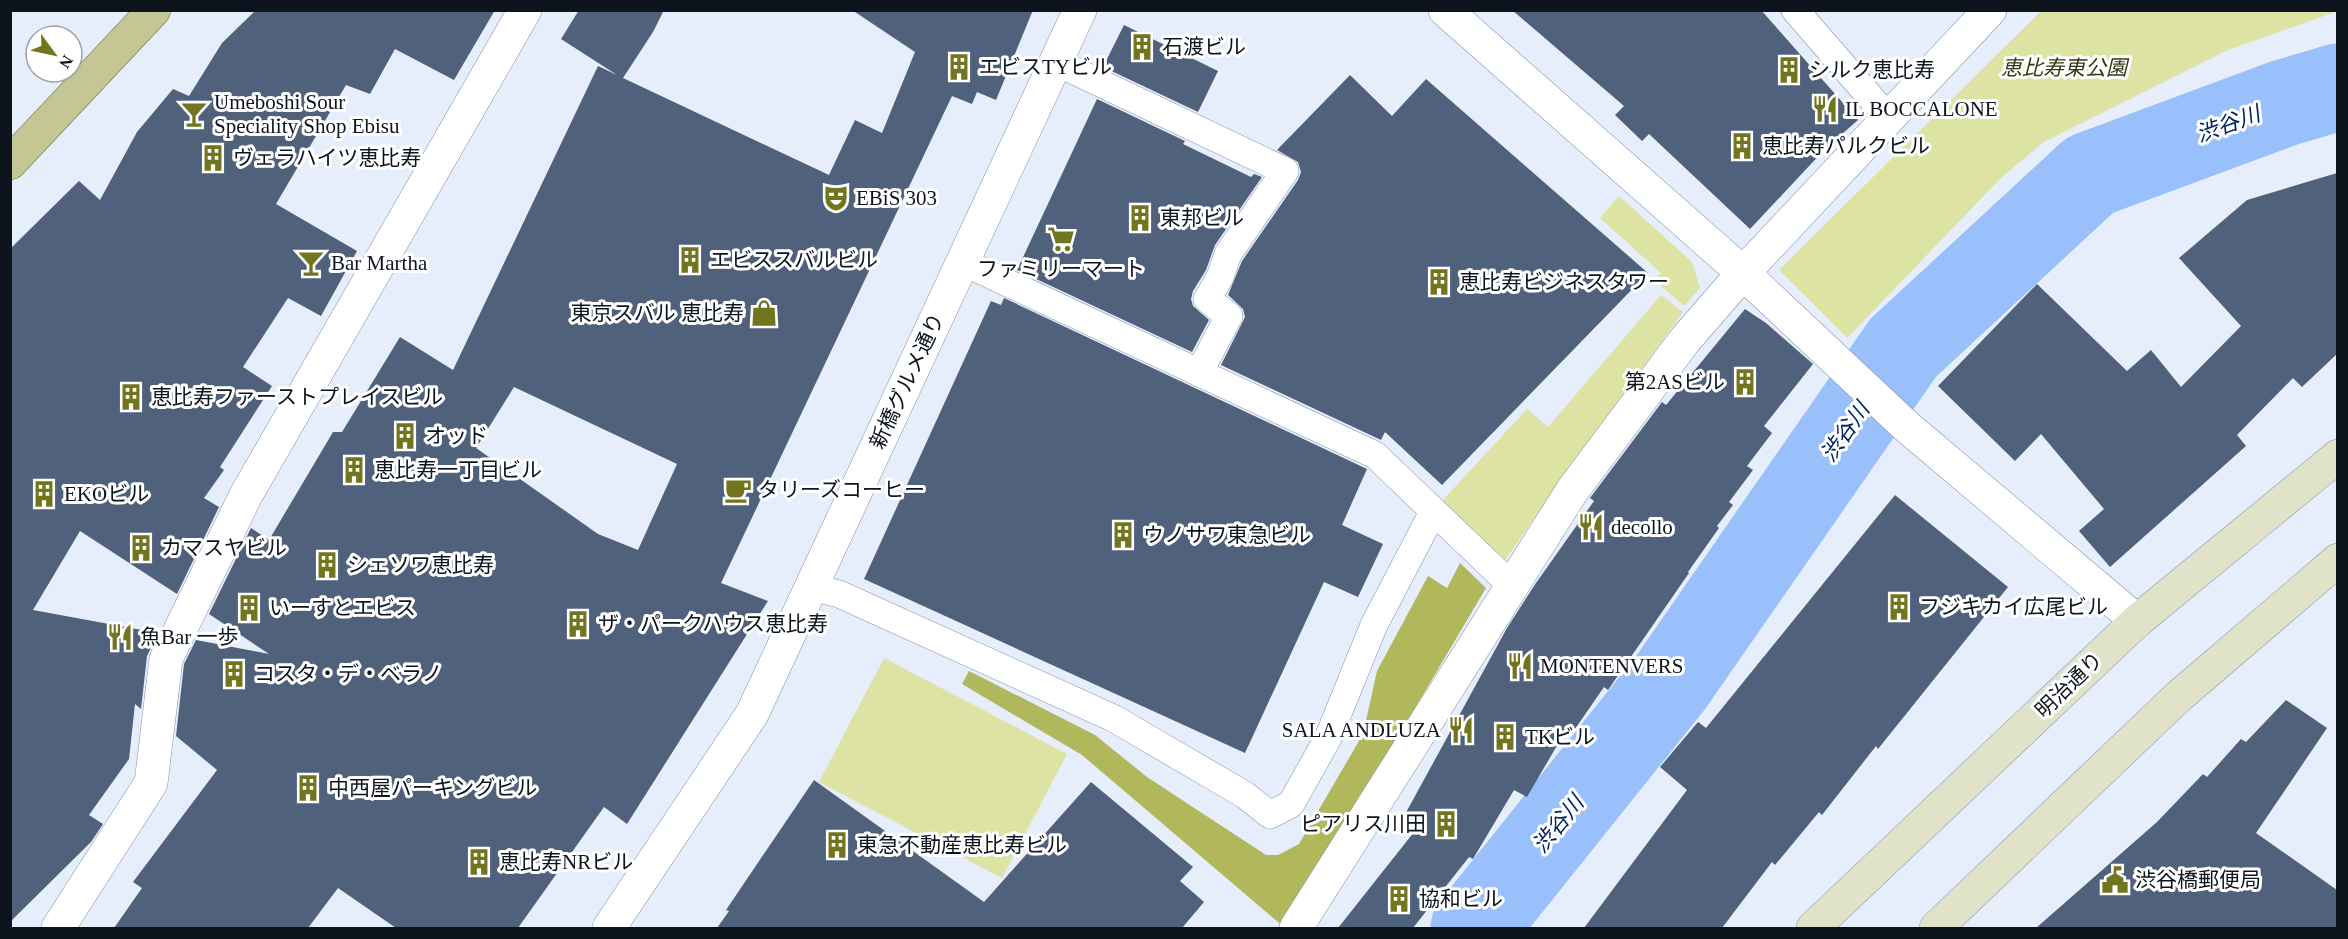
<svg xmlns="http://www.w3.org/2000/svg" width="2348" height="939" font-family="'Times New Roman','Noto Sans JP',serif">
	<rect width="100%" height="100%" fill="#e6eefb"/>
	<path fill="#dde3a3" d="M2041 11H2338L2228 50 2044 142 2001 178 1847 338 1779 270Z
		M1619 196 1692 262 1700 288 1684 306 1654 280 1661 273 1600 218Z
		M1661 295 1683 312 1502 564 1441 502 1527 409 1548 427Z
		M884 658 1067 754 1002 878 819 782Z"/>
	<path fill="#b1b85b" d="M1460 563 1486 588 1285 928 1082 755 962 684 969 671 1095 735 1147 777 1266 855H1278L1299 844 1363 734 1377 671 1428 576 1447 588Z"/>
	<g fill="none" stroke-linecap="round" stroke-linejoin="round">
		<path stroke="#9ac0fb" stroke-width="87" d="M1474 928 1671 682 1903 348 2090 175 2284 103 2338 87"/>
	</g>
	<path fill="#50617c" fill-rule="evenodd" d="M256 10H495L454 80 395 49 370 94 346 85 276 204 357 251 321 316 288 298 243 367 272 386 220 467 224 470 204 498 219 507 177 594 80 531 33 610 158 633 147 656 141 709 135 704 129 759 89 815 103 824 91 842 10 922V249L79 181 100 200 137 132 173 89 189 96 222 43Z
		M579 10H664L653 32 623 78 829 175 855 120 882 133 915 52 852 10H1033L996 100 977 92 972 104 952 96 721 583 768 601 627 824 604 807 518 928H396L338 888 308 928H114L142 888 133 882 217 770 176 736 184 664 196 640 269 654 209 614 251 528 269 540 333 432H342L400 337 453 370 598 66 617 75 561 39ZM514 387 677 464 638 550 598 534 476 448Z
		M1512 10H1761L1858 120 1825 149 1750 229 1649 134 1642 141 1615 115 1624 106Z
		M1124 25 1218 71 1198 112 1103 67Z
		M1350 75 1392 116 1426 79 1648 273 1442 485 1385 432 1381 440 1221 365 1245 317 1243 309 1228 295 1242 261 1298 180 1301 172 1298 162 1277 150Z
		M1097 99 1185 141 1183 144 1251 177 1254 174 1262 177 1215 245 1206 270 1193 291 1191 299 1193 306 1209 320 1192 352 1017 270Z
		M2337 173V354L2302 387 2293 378 2237 435 2246 446 2110 567 2079 531 2104 509 2041 434 2015 461 1938 386 2037 284 2127 371 2151 350 2181 387 2241 326 2179 258 2247 200Z
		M1004 298 1367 469 1342 525 1383 544 1358 597 1324 582 1245 753 864 579 991 301 1001 305Z
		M1745 309 1766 323 1813 364 1764 426 1772 433 1747 466 1753 470 1729 502 1733 505 1717 526 1719 528 1688 572 1689 573 1608 690 1604 687 1575 729 1569 725 1527 797 1514 790 1473 859 1469 857 1413 928H1338L1418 827 1403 818 1507 628 1536 583 1594 501 1590 498 1662 402 1666 405Z
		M1895 495 2008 587 1878 749 1876 746 1822 815 1819 812 1775 865 1772 862 1722 928H1584L1687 790 1660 767 1698 722 1706 728Z
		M2286 700 2327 728 2256 833 2337 890V928H2036L2157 822 2203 774 2207 777 2241 739 2246 742Z
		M814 780 984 902 1091 782 1193 867 1180 881 1204 902 1182 928H717L729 911 726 910Z"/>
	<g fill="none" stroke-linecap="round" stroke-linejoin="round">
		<defs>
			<path id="service" d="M1795 10 1890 120
				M1056 62 1285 171 1228 254 1220 277 1207 299 1229 316 1199 373
				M963 262 1375 455 1511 585
				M811 587 839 594 1113 718 1245 795 1270 815 1291 804 1328 738 1374 625 1433 512"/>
			<path id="minor" d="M1445 10 1743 273 1906 426 2137 621
				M58 928 151 783 166 659 246 495 525 10
				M609 928 752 714 1080 10
				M1296 928 1572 491 1685 340 1743 273 1990 10"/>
			<path id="secondary" d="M1813 928 2137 621 2338 456
				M1936 928 2178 697 2338 560"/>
			<path id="primary" d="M10 163 154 10"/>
		</defs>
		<use href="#service" stroke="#7f92af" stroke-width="28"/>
		<use href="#minor" stroke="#7f92af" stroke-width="34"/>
		<use href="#secondary" stroke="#7f92af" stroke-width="34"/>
		<use href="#primary" stroke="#6a703b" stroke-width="34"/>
		<use href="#service" stroke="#fff" stroke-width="27"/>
		<use href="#minor" stroke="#fff" stroke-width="33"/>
		<use href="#secondary" stroke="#e1e3c9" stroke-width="33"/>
		<use href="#primary" stroke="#c4c793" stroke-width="33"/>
	</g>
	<defs>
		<symbol id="building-bare" viewBox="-9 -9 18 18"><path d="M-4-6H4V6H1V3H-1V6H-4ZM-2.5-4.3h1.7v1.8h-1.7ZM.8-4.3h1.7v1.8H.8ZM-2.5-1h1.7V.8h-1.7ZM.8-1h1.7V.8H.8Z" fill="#71761e" stroke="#fff" stroke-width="2.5" paint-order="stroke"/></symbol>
		<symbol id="restaurant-bare" viewBox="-9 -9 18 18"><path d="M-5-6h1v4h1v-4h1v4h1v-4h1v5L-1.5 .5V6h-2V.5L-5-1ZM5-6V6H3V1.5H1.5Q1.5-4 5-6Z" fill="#71761e" stroke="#fff" stroke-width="2.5" paint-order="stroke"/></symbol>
		<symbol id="bar-bare" viewBox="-9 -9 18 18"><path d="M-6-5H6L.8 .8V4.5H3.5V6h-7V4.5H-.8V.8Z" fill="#71761e" stroke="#fff" stroke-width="2.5" paint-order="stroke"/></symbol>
		<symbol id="theatre-bare" viewBox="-9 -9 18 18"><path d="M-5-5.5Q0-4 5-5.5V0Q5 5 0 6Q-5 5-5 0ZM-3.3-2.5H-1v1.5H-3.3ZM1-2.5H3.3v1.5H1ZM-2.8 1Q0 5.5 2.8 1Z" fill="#71761e" stroke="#fff" stroke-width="2.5" paint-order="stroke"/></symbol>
		<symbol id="supermarket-bare" viewBox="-9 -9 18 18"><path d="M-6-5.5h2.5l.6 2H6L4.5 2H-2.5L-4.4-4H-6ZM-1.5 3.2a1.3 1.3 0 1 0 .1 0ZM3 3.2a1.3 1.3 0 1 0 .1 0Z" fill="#71761e" stroke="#fff" stroke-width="2.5" paint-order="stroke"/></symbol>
		<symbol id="shop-bare" viewBox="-9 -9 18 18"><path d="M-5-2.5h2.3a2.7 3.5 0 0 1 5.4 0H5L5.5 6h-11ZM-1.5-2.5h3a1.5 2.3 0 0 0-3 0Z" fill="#71761e" stroke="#fff" stroke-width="2.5" paint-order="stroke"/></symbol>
		<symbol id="cafe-bare" viewBox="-9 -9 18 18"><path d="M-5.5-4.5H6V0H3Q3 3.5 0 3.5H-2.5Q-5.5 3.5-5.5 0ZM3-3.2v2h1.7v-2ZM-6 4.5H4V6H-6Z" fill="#71761e" stroke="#fff" stroke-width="2.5" paint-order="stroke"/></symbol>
		<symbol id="civic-bare" viewBox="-9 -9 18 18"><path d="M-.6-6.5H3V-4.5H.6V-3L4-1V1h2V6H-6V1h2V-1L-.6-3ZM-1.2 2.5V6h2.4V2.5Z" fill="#71761e" stroke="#fff" stroke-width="2.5" paint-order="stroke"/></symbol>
	</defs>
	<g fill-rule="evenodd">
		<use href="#building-bare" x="1123" y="28" width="38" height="38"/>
		<use href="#building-bare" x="940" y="48" width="38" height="38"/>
		<use href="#building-bare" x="1770" y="51" width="38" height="38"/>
		<use href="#restaurant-bare" x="1806" y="90" width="38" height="38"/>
		<use href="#bar-bare" x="175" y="95" width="38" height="38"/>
		<use href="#building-bare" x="1723" y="127" width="38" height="38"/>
		<use href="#building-bare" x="194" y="139" width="38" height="38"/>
		<use href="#theatre-bare" x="817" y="179" width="38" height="38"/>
		<use href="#building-bare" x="1121" y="199" width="38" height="38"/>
		<use href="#supermarket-bare" x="1042" y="220" width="38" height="38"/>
		<use href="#building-bare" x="671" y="241" width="38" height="38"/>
		<use href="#bar-bare" x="292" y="244" width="38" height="38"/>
		<use href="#building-bare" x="1420" y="263" width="38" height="38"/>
		<use href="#shop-bare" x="745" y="294" width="38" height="38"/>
		<use href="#building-bare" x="1726" y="363" width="38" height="38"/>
		<use href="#building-bare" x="112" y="378" width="38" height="38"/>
		<use href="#building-bare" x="386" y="417" width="38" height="38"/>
		<use href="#building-bare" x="335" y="451" width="38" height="38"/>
		<use href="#cafe-bare" x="719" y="471" width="38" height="38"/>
		<use href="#building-bare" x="25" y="475" width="38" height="38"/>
		<use href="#restaurant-bare" x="1572" y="508" width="38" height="38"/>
		<use href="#building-bare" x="1104" y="516" width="38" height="38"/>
		<use href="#building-bare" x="122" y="529" width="38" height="38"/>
		<use href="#building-bare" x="308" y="546" width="38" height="38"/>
		<use href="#building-bare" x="1880" y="588" width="38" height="38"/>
		<use href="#building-bare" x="230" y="589" width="38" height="38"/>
		<use href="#building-bare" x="559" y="605" width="38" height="38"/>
		<use href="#restaurant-bare" x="101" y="618" width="38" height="38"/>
		<use href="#restaurant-bare" x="1501" y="647" width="38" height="38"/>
		<use href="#building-bare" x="215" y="655" width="38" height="38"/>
		<use href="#restaurant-bare" x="1442" y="711" width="38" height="38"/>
		<use href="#building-bare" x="1486" y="718" width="38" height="38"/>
		<use href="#building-bare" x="289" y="769" width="38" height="38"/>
		<use href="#building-bare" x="1427" y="805" width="38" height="38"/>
		<use href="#building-bare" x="818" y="826" width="38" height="38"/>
		<use href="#building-bare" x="460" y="843" width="38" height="38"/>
		<use href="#civic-bare" x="2096" y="861" width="38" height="38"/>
		<use href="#building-bare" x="1380" y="880" width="38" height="38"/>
	</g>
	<g text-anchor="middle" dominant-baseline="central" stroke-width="6" stroke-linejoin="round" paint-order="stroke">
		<g font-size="21" fill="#0d141e" stroke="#fff" text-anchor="start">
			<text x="1162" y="47">石渡ビル</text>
			<text x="979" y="67">エビスTYビル</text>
			<text x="1809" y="70">シルク恵比寿</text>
			<text x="214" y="102">Umeboshi Sour<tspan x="214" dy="24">Speciality Shop Ebisu</tspan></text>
			<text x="1845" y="109">IL BOCCALONE</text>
			<text x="1762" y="146">恵比寿パルクビル</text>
			<text x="233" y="158">ヴェラハイツ恵比寿</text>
			<text x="856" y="198">EBiS 303</text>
			<text x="1160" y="218">東邦ビル</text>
			<text x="710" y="260">エビススバルビル</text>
			<text x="331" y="263">Bar Martha</text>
			<text x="1061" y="269" text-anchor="middle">ファミリーマート</text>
			<text x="1459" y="282">恵比寿ビジネスタワー</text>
			<text x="744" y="313" text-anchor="end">東京スバル 恵比寿</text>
			<text x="1725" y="382" text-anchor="end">第2ASビル</text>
			<text x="151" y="397">恵比寿ファーストプレイスビル</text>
			<text x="425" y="436">オッド</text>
			<text x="374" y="470">恵比寿一丁目ビル</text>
			<text x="758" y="490">タリーズコーヒー</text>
			<text x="64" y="494">EKOビル</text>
			<text x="1611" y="527">decollo</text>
			<text x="1143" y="535">ウノサワ東急ビル</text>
			<text x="161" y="548">カマスヤビル</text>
			<text x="347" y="565">シェソワ恵比寿</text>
			<text x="1919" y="607">フジキカイ広尾ビル</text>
			<text x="269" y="608">いーすとエビス</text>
			<text x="598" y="624">ザ・パークハウス恵比寿</text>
			<text x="140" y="637">魚Bar 一歩</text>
			<text x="1540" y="666">MONTENVERS</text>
			<text x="254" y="674">コスタ・デ・ベラノ</text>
			<text x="1441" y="730" text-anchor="end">SALA ANDLUZA</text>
			<text x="1525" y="737">TKビル</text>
			<text x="328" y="788">中西屋パーキングビル</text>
			<text x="1426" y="824" text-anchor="end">ピアリス川田</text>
			<text x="857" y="845">東急不動産恵比寿ビル</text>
			<text x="499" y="862">恵比寿NRビル</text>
			<text x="2135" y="880">渋谷橋郵便局</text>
			<text x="1419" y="899">協和ビル</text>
		</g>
		<g font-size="21" font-style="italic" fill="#353710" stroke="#fff">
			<text x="2064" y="68">恵比寿東公園</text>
		</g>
		<g font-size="21" fill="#0d141e" stroke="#fff">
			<text transform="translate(907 381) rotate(-65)">新橋グルメ通り</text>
			<text transform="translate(2069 685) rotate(-44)">明治通り</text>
		</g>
		<g font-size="22" font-style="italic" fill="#002462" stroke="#fff">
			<text transform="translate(2228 124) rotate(-20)">渋谷川</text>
			<text transform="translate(1845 432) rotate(-55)">渋谷川</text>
			<text transform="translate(1558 824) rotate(-51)">渋谷川</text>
		</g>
	</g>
	<rect width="2348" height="939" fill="none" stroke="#0d141e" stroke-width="24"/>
	<g transform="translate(54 54) rotate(123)"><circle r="28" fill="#ffffff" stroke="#9ea1a5" stroke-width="1.5"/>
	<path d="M0-4.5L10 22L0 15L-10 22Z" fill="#71761e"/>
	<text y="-9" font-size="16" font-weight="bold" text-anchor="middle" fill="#0d141e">N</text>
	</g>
</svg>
